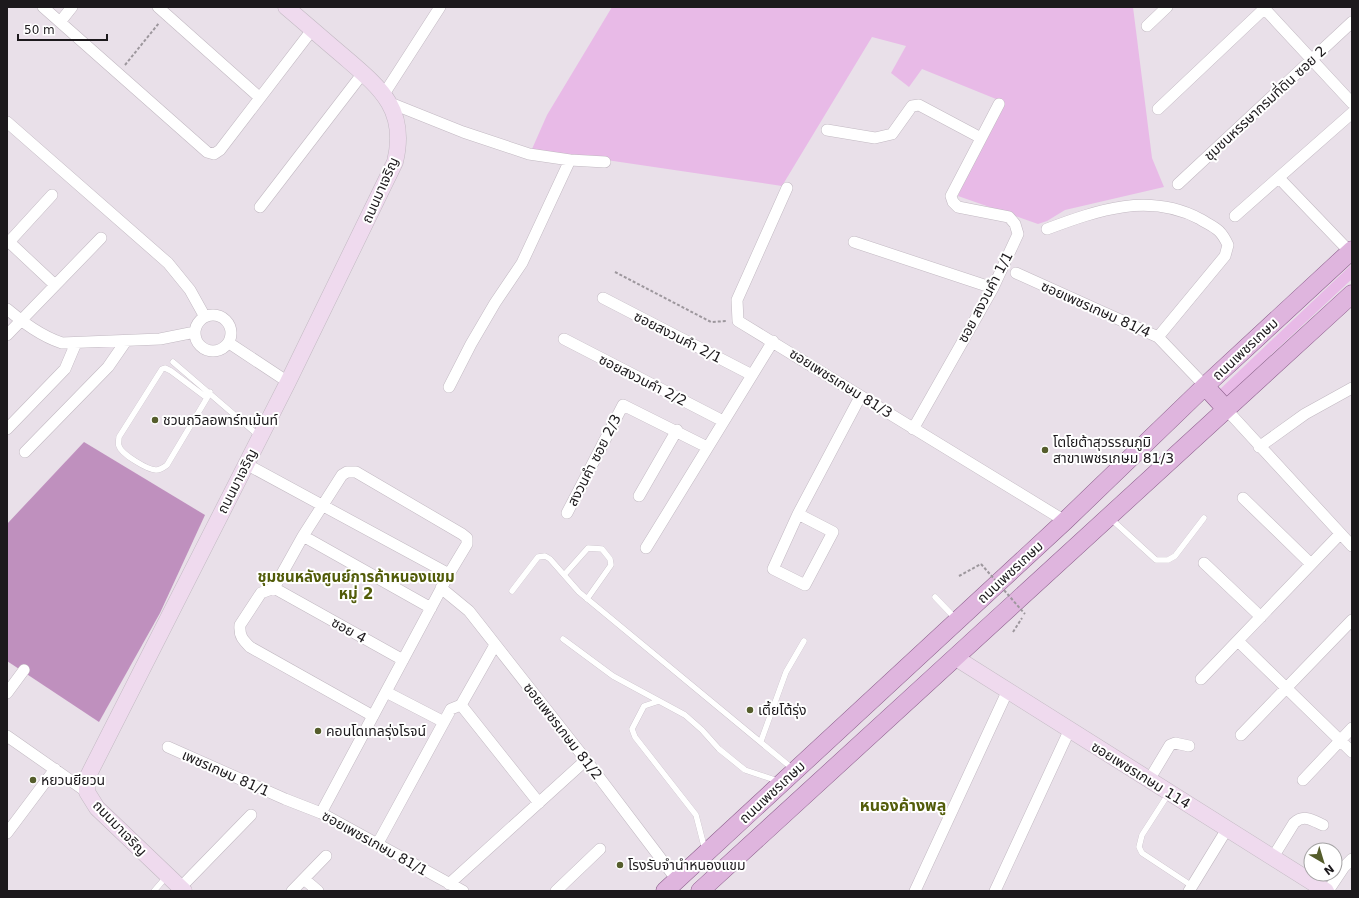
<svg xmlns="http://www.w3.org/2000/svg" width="1359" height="898" font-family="'DejaVu Sans','Noto Sans Thai',sans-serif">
	<rect width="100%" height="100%" fill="#e9e0e9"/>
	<path fill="#e8bae7" d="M612 7H1133L1152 158 1164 187 1065 210 1047 221 1038 224 958 196 996 99 922 69 909 87 891 73 906 46 872 37 782 186 532 149 547 115Z
		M1352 264V279L1225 398 1217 392Z"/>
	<path fill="#bf90be" d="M84 442 205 515 160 613 99 722 7 661V524Z"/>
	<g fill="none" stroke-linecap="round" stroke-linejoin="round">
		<defs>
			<path id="lane" d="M173 362 259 436
				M207 398 171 371 165 368 162 369 119 437C119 439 118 444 119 446 121 454 148 470 156 470 160 470 163 468 167 465L207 398 210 392
				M1110 518 1156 560H1168L1175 556 1204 518
				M564 575 588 548 602 549 610 559 611 565 587 599
				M512 591 538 557 545 556 550 559 579 592 793 769
				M935 597 956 619
				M563 639 613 676 685 715 702 730 719 749 745 770 778 781
				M659 701 644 706 632 729 635 737 696 815 705 850
				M761 741 786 672 804 641
				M1169 793 1142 835 1139 847 1142 853 1192 886
				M154 891 167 876"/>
			<path id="street" d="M43 7 207 152 214 154 220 150 312 30
				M158 7 259 97
				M1263 7 1352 103
				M60 22 72 7
				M1147 26 1167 7
				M384 94 440 7
				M388 102 463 132 529 154 570 160 522 263 495 303 471 344 449 387
				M1158 109 1266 7
				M7 122 168 263 190 290 205 317
				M827 130 875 138 892 134 912 106 919 105 981 138
				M570 160 605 162
				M1279 178 1350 252
				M1178 184 1352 22
				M787 188 737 300 738 321 1065 521
				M260 207 363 73
				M1235 216 1352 113
				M1047 229C1098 210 1149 192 1200 219 1215 228 1220 228 1228 245L1225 256 1158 337
				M7 240 55 285
				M9 242 52 195
				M854 242 993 288
				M1016 273 1158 337 1205 386
				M603 298 752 375
				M7 309C24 323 41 336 62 343L160 339 195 332
				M195 333a18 18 0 1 1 36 0a18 18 0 1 1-36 0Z
				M7 335 101 238
				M564 339 723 421
				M229 343 288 382
				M1226 409 1352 546
				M7 429 65 369 76 343
				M913 429 993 288 1018 234 1015 224 1009 217 958 207 953 202 951 196 999 104
				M1259 447 1305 414 1352 388
				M25 452 108 367 126 341
				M246 464 449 574
				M639 496 677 430
				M1243 498 1311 564
				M567 513 623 405 707 447
				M798 514 833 532 805 585 773 569 798 514 860 397
				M303 536 431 608
				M646 548 773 341
				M1204 563 1261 617
				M274 588 403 660
				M441 588 469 611 586 760 677 880
				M1238 641 1352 752
				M1201 679 1340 534
				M386 692 444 722
				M7 693 24 670
				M461 705 539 803
				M1241 735 1352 620
				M7 736 87 792
				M168 747 285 799 321 813 463 891
				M1149 780 1170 745 1175 743 1189 746
				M1303 780 1352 728
				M321 813 449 574 467 544V538L462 534 356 472H347L342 475 303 536 274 588 261 593 240 625C239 636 243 640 250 647L373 716
				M7 833 55 769
				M378 843 451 709 461 705 495 645
				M1273 857 1294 823C1304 814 1312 820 1323 825
				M304 879 318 891
				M449 884 586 760
				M181 887 251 815
				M292 891 326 856
				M556 891 600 849
				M915 891 1008 690
				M995 891 1070 729
				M1189 891 1227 829
				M1328 891 1344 867 1352 859"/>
			<path id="secondary" d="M956 658 1326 891
				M184 891 97 808 87 792V778L288 382 395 162C408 108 379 87 342 55 323 39 305 23 286 7"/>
			<path id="primary" d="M1205 386 1226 409
				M665 891 1065 521 1205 386 1352 250
				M700 891 1352 294"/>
		</defs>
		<use href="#lane" stroke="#c2b9c2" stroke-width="6"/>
		<use href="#street" stroke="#c2b9c2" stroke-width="12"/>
		<use href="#secondary" stroke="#c2b9c2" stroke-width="17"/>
		<use href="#primary" stroke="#8c5f8c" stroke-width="19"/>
		<path stroke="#9d979d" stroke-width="2" stroke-dasharray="3 2" stroke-linecap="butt" d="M125 65 159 23
			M615 272 711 322 727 321
			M959 576 981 564
			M1013 632 1022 618"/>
		<use href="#lane" stroke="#fff" stroke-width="5.5"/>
		<use href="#street" stroke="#fff" stroke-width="11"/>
		<use href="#secondary" stroke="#efdaee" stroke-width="16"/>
		<use href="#primary" stroke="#dfb5de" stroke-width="18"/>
		<path stroke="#9d979d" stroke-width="2" stroke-dasharray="3 2" stroke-linecap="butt" d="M981 564 1025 614"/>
	</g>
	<g fill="#555d2c" stroke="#fff" stroke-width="1.5">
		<circle cx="155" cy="420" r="4"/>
		<circle cx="1045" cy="450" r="4"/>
		<circle cx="750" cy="710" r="4"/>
		<circle cx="318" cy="731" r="4"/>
		<circle cx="33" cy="780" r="4"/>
		<circle cx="620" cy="865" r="4"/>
	</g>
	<g text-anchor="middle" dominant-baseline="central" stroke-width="4" stroke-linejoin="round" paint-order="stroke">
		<g font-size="14" fill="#1c191c" stroke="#fff">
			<text transform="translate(1265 103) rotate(-43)">ชุมชนหรรษากรมที่ดิน ซอย 2</text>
			<text transform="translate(380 190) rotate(-66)">ถนนมาเจริญ</text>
			<text transform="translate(985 297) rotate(-62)">ซอย สงวนคำ 1/1</text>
			<text transform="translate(1096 309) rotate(24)">ซอยเพชรเกษม 81/4</text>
			<text transform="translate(678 337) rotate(27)">ซอยสงวนคำ 2/1</text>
			<text transform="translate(1245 349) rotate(-43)">ถนนเพชรเกษม</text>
			<text transform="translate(643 380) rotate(27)">ซอยสงวนคำ 2/2</text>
			<text transform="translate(841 383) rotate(32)">ซอยเพชรเกษม 81/3</text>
			<text transform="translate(594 460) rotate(-63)">สงวนคำ ซอย 2/3</text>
			<text transform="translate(237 481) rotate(-63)">ถนนมาเจริญ</text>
			<text transform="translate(1010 572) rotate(-43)">ถนนเพชรเกษม</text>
			<text transform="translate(349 630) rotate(29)">ซอย 4</text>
			<text transform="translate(563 731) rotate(52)">ซอยเพชรเกษม 81/2</text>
			<text transform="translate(226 773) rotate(24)">เพชรเกษม 81/1</text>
			<text transform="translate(1141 775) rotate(32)">ซอยเพชรเกษม 114</text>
			<text transform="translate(772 792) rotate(-43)">ถนนเพชรเกษม</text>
			<text transform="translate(120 828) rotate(46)">ถนนมาเจริญ</text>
			<text transform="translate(375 843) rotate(29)">ซอยเพชรเกษม 81/1</text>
		</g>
		<g font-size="14" fill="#1c191c" stroke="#fff" text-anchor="start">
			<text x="163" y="420">ชวนถวิลอพาร์ทเม้นท์</text>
			<text x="1053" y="442">โตโยต้าสุวรรณภูมิ<tspan x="1053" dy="16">สาขาเพชรเกษม 81/3</tspan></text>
			<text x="758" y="710">เตี้ยโต้รุ่ง</text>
			<text x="326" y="731">คอนโดเทลรุ่งโรจน์</text>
			<text x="41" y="780">หยวนยียวน</text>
			<text x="628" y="865">โรงรับจำนำหนองแขม</text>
		</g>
		<g font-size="15" font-weight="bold" fill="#525c09" stroke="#fff">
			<text x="356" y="577">ชุมชนหลังศูนย์การค้าหนองแขม<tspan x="356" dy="17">หมู่ 2</tspan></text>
		</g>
		<g font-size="16" font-weight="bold" fill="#525c09" stroke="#fff">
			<text x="903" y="805">หนองค้างพลู</text>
		</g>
	</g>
	<rect width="1359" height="898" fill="none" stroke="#1c191c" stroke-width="16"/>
	<g transform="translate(1323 862) rotate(142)"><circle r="19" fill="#ffffff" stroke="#a4a3a4"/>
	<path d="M0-3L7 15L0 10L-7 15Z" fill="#555d2c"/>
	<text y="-6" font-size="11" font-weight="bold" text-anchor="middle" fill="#1c191c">N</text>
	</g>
	<path d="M18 34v6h89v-6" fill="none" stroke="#1c191c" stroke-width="2"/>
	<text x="24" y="34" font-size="12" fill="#1c191c" stroke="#ffffff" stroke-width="3" paint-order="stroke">50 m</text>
</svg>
